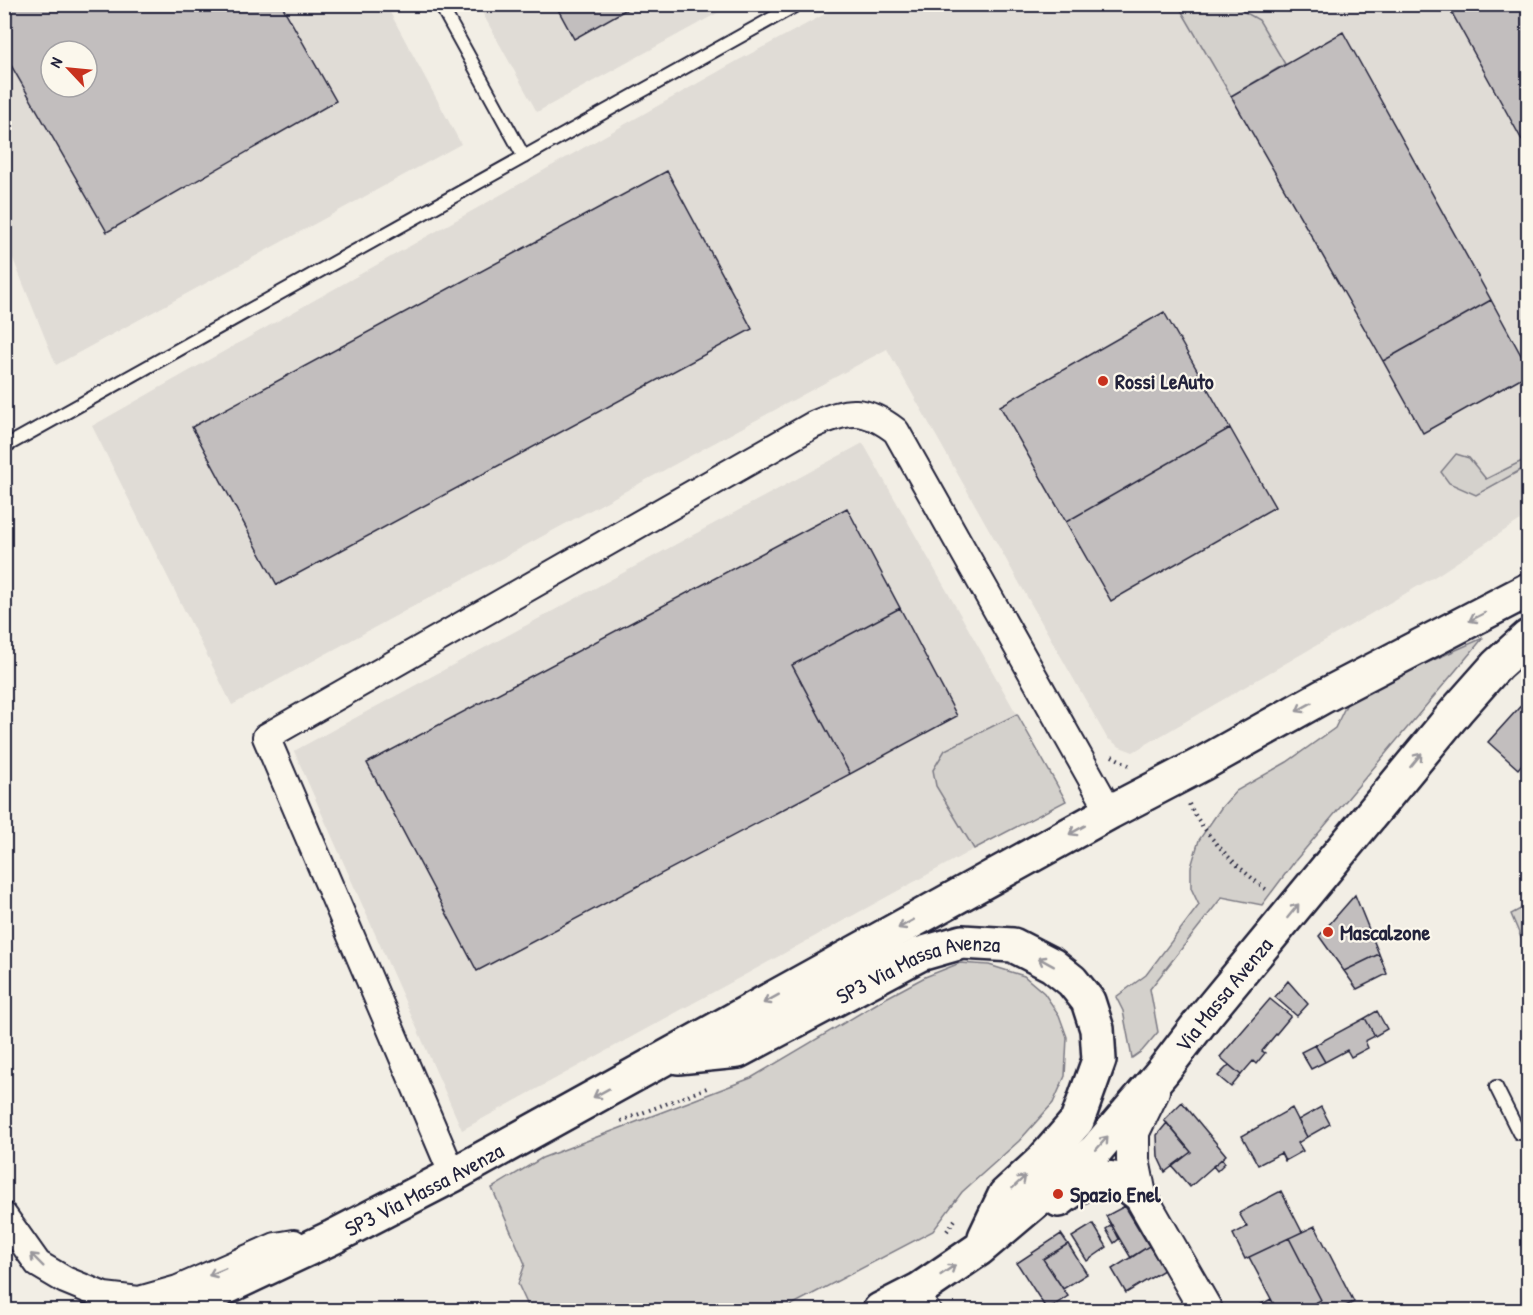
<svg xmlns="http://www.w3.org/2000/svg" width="1533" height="1315" font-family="'Patrick Hand',sans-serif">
	<rect width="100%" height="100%" fill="#f2eee5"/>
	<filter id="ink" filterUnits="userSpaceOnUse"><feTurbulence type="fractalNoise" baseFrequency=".0167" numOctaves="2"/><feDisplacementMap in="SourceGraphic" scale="12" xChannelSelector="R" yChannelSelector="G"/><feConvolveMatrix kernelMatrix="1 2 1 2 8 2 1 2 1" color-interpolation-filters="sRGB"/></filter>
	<g filter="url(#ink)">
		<path fill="#e0dcd6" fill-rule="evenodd" d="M4 5H386L461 144 56 365 5 239ZM51 51H87V87H51Z
			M478 5H732L537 112Z
			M842 5H1528V515L1439 574 1133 752 1120 747 1107 738 887 349 232 705 92 426 737 61Z
			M863 443 1066 801 974 849 462 1130 294 751Z"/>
		<path fill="#d4d1cc" stroke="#7b7a84" stroke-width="1.5" d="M1178 5H1237L1241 10 1259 20 1285 64 1231 96Z
			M1456 454 1469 458 1486 479 1528 458V466L1476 495 1449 483 1441 472Z
			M1483 638 1295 861 1262 905 1222 897 1150 989 1158 1032 1142 1051 1132 1058 1123 1011 1116 997 1146 975 1199 905 1191 888V867L1199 840 1221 808 1236 791 1287 762 1335 728 1350 697Z
			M1017 714 1066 801 974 849 936 786 933 770 945 750Z
			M1528 905V954L1511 914Z
			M960 963 989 965 1024 976 1044 993 1059 1015 1067 1037 1065 1076 1053 1103 1019 1141 962 1192 933 1231 782 1310H530L518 1284 525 1264 492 1188 542 1158 751 1078 886 998 925 977Z"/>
		<path fill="#c2bebe" stroke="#22223b" stroke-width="1.5" fill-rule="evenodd" d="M4 4H281L336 101 107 232 4 53ZM51 51H87V87H51Z
			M555 4H636L574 39Z
			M1447 4H1528V151Z
			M1343 32 1491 300 1383 361 1231 96Z
			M667 171 752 329 277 585 192 427Z
			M1491 300 1528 368V374L1423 433 1383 361Z
			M1164 312 1230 428 1066 522 1000 406Z
			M1230 428 1275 507 1111 601 1066 522Z
			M847 508 900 608 792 665 850 774 477 971 367 763Z
			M900 608 957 716 850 774 792 665Z
			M1527 699 1528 757 1518 769 1488 742Z
			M1355 895 1379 954 1344 971 1319 936Z
			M1379 954 1387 974 1357 989 1344 971Z
			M1288 981 1308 1004 1297 1016 1275 997Z
			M1270 999 1291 1016 1262 1051 1265 1053 1256 1064 1253 1061 1241 1075 1220 1057Z
			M1377 1011 1387 1029 1375 1036 1365 1018Z
			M1365 1018 1375 1036 1365 1041 1368 1048 1351 1057 1347 1050 1325 1062 1315 1045Z
			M1315 1045 1325 1062 1311 1069 1301 1052Z
			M1229 1065 1241 1075 1231 1087 1218 1076Z
			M1182 1102 1226 1155 1190 1187 1172 1166 1191 1152 1164 1120Z
			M1321 1107 1330 1124 1307 1137 1298 1120Z
			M1292 1108 1307 1137 1298 1143 1303 1151 1285 1161 1281 1153 1258 1165 1242 1136Z
			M1167 1123 1191 1152 1165 1172 1158 1157 1157 1135Z
			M1222 1159 1225 1163 1217 1171 1213 1166Z
			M1281 1191 1302 1232 1245 1259 1233 1234 1247 1227 1239 1213Z
			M1125 1206 1149 1246 1131 1258 1106 1216Z
			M1093 1224 1107 1247 1087 1261 1072 1237Z
			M1112 1225 1119 1239 1114 1243 1106 1229Z
			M1315 1226 1354 1302 1338 1310H1318L1315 1303 1321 1300 1289 1238Z
			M1061 1234 1068 1244 1043 1259 1068 1296 1047 1310 1017 1263Z
			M1289 1238 1321 1300 1300 1310H1277L1249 1257Z
			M1068 1244 1087 1274 1063 1289 1043 1259Z
			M1149 1246 1164 1270 1126 1293 1112 1269Z
			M1271 1299 1277 1310H1260L1258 1306Z
			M1315 1303 1318 1310H1300Z"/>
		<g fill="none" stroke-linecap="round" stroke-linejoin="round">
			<defs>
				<path id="service" d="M440 4 524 157
					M4 447 798 4
					M1496 1087 1519 1133
					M919 1290 935 1310"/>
				<path id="minor" d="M453 1175 266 737 813 425C848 409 865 407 896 431L1110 812
					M4 1216 38 1264 65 1280 104 1296 139 1300 178 1289 276 1246 294 1243"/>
				<path id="tertiary" d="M1153 1091 1133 1132V1160L1140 1195 1206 1310"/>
				<g id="secondary">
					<path id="s1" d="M678 1057 738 1051 920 954 962 942 1013 945 1052 965 1072 981 1088 1001 1097 1029 1099 1060 1077 1121 1042 1161 1005 1195 985 1237"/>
					<path d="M1059 1200C1075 1187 1099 1172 1120 1181 1127 1184 1134 1191 1140 1195"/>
					<path id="s2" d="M178 1310 333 1237 453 1175 1110 812 1202 764 1322 697 1528 590"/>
					<path id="s3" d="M880 1310 919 1290 979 1249 1096 1150 1163 1071 1205 1016 1458 709 1497 665 1528 637"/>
				</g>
			</defs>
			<use href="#service" stroke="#22223b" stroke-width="16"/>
			<use href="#minor" stroke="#22223b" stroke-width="30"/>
			<use href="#tertiary" stroke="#22223b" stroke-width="36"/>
			<use href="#secondary" stroke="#22223b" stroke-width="38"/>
			<path stroke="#22223b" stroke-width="4" stroke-dasharray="1.5 4.5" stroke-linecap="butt" d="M1112 756 1129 765
				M1189 804C1208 840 1236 866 1268 891
				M621 1121 707 1088
				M947 1231 957 1217"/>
			<use href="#service" stroke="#fbf7ec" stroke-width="12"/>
			<use href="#minor" stroke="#fbf7ec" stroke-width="26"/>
			<use href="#tertiary" stroke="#fbf7ec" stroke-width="32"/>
			<use href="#secondary" stroke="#fbf7ec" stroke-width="33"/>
		</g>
		<defs><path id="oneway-shaft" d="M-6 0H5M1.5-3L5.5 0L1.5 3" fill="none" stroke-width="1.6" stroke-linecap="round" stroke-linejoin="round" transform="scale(1.5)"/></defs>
		<g stroke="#99979c">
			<use href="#oneway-shaft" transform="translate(1477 617) rotate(153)"/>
			<use href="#oneway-shaft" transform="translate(1304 707) rotate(151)"/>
			<use href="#oneway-shaft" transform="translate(1416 760) rotate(-51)"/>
			<use href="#oneway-shaft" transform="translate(1077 830) rotate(151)"/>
			<use href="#oneway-shaft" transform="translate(1293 911) rotate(-51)"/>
			<use href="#oneway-shaft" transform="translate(906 924) rotate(151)"/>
			<use href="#oneway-shaft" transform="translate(1046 962) rotate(-151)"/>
			<use href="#oneway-shaft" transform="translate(771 999) rotate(151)"/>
			<use href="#oneway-shaft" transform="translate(601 1093) rotate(151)"/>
			<use href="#oneway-shaft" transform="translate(1102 1143) rotate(-49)"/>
			<use href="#oneway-shaft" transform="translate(1019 1182) rotate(-43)"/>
			<use href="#oneway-shaft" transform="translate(37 1260) rotate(-135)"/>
			<use href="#oneway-shaft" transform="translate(948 1270) rotate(-34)"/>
			<use href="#oneway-shaft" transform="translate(217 1272) rotate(157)"/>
		</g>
	</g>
	<g fill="#c8321e" stroke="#fbf7ec" stroke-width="2">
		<circle cx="1103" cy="381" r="6"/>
		<circle cx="1328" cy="932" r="6"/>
		<circle cx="1058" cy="1194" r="6"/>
	</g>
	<g text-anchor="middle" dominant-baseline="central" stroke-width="4.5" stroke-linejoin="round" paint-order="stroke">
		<g font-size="22" font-weight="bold" fill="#22223b" stroke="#fbf7ec" text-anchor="start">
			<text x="1115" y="381">Rossi LeAuto</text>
			<text x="1340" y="932">Mascalzone</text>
			<text x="1070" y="1194">Spazio Enel</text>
		</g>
		<g font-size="22" fill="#22223b" stroke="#fbf7ec">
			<text stroke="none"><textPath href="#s1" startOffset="261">SP3 Via Massa Avenza</textPath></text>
			<text stroke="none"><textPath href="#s3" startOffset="471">Via Massa Avenza</textPath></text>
			<text stroke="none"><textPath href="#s2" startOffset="274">SP3 Via Massa Avenza</textPath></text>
		</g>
	</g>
	<rect width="1533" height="1315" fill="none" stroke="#fbf7ec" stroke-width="24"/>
	<rect x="12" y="12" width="1509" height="1291" fill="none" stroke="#22223b" stroke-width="2" filter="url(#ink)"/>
	<g transform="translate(69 69) rotate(296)"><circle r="28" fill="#fbf7ec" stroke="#a4a2a5" stroke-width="1.5"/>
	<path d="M0-4.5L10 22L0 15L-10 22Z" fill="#c8321e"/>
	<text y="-9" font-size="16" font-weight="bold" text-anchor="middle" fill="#22223b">N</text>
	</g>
</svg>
